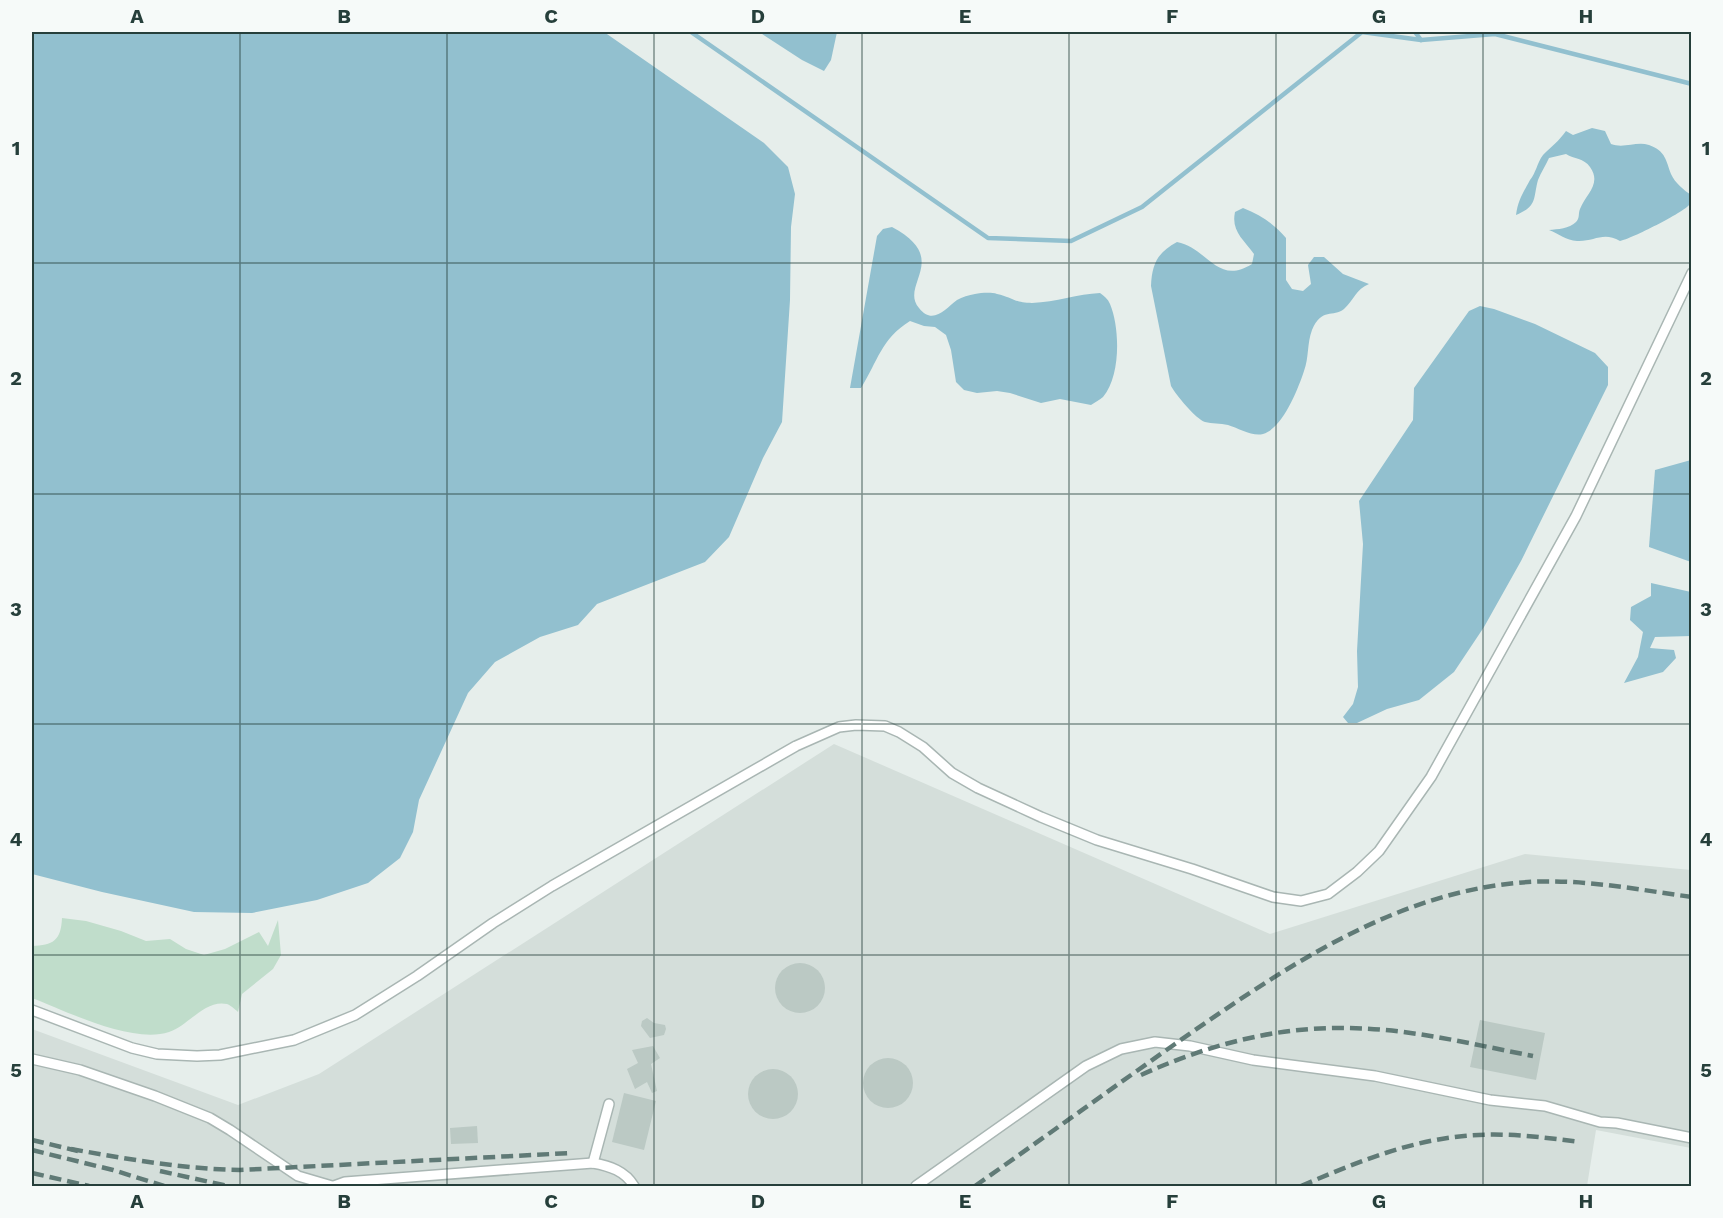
<svg xmlns="http://www.w3.org/2000/svg" width="1723" height="1218" viewBox="0 0 1723 1218" font-family="'Work Sans',sans-serif">
  <style>
    .built { fill: #d4deda }
    .green { fill: #c0ddcb }
    .water { fill: #92c0cf }
    .lines { fill: none; stroke-linecap: round; stroke-linejoin: round }
    .stream { stroke: #92c0cf; stroke-width: 4.5 }
    .building { fill: #bbc9c4 }
    .lane-casing { stroke: #a9b6b3; stroke-width: 12 }
    .lane { stroke: #fff; stroke-width: 9 }
    .rail { stroke: #607a76; stroke-width: 4.5; stroke-dasharray: 12 6; stroke-linecap: butt }
    .grid { fill: none; stroke: #263f3b; stroke-width: 1.5; stroke-opacity: 0.55 }
    .neatline { fill: none; stroke: #263f3b; stroke-width: 2 }
    .grid-label { font-size: 20px; text-anchor: middle; font-weight: bold; fill: #263f3b }
  </style>
  <rect width="100%" height="100%" fill="#e6eeeb"/>
  <path class="built" d="M 834,744 L 1270,934 L 1525,854 L 1691,870 L 1691,1148 L 1596,1130 L 1587,1186 L 32,1186 L 32,1029 L 238,1105 L 319,1074 Z"/>
  <path class="green" d="M 62,918 L 86,921 L 121,931 L 146,941 L 170,939 L 186,949 L 204,955 L 225,949 L 259,932 L 268,946 L 278,920 L 281,955 L 273,969 L 242,994 L 238,1012 C 235,1009 230,1005 227,1004 C 205,999 188,1026 169,1032 C 132,1044 68,1012 32,998 L 32,946 C 53,945 61,941 62,918 Z"/>
  <g class="water">
    <path d="M 32,32 L 604,32 L 764,143 L 788,167 L 795,194 L 791,227 L 790,300 L 782,422 L 763,458 L 729,537 L 705,562 L 597,604 L 578,625 L 540,637 L 495,662 L 468,693 L 419,800 L 413,832 L 400,858 L 368,883 L 317,900 L 252,913 L 194,912 L 102,892 L 32,874 Z"/>
    <path d="M 759,32 L 837,32 L 831,60 L 824,71 L 802,60 Z"/>
    <path d="M 1592,128 L 1605,131 L 1611,144 C 1624,149 1636,141 1649,145 C 1666,151 1666,161 1671,174 C 1675,183 1684,190 1691,195 C 1691,197 1690,204 1689,205 C 1684,212 1631,239 1620,241 C 1603,231 1594,242 1577,241 C 1566,240 1559,234 1549,230 C 1558,229 1569,229 1576,222 C 1580,218 1578,214 1580,209 C 1586,194 1602,184 1590,167 C 1584,158 1574,159 1566,154 L 1549,158 C 1546,165 1541,172 1538,180 C 1533,198 1538,206 1516,215 C 1518,200 1523,193 1530,180 C 1536,173 1537,163 1543,155 C 1551,147 1559,141 1566,131 L 1573,135 Z"/>
    <path d="M 1243,208 C 1261,215 1274,224 1286,238 L 1286,280 L 1292,289 L 1303,291 L 1311,284 L 1308,265 L 1314,257 L 1324,257 L 1343,274 L 1369,284 C 1356,289 1354,300 1344,309 C 1333,318 1322,307 1312,330 C 1307,343 1309,358 1304,371 C 1298,389 1283,428 1263,434 C 1253,437 1238,428 1228,425 C 1220,423 1212,424 1205,422 C 1196,419 1176,395 1171,386 L 1151,286 C 1152,264 1157,253 1177,242 C 1208,248 1217,286 1252,264 L 1254,254 C 1243,239 1231,231 1235,212 Z"/>
    <path d="M 892,227 C 952,259 899,285 919,308 C 933,326 946,308 957,300 C 962,297 969,295 975,294 C 981,293 991,292 997,294 C 1012,297 1014,303 1032,303 C 1056,302 1078,294 1100,293 C 1104,296 1108,299 1110,304 C 1120,328 1121,376 1103,397 C 1100,400 1095,402 1091,405 L 1060,399 L 1041,403 L 1010,393 L 997,391 L 977,393 L 964,390 L 956,382 L 951,350 L 946,335 L 935,327 L 924,326 L 910,321 C 881,339 878,361 861,388 L 850,388 L 877,236 L 883,229 Z"/>
    <path d="M 1480,306 L 1494,309 L 1535,324 L 1595,353 L 1608,367 L 1608,385 L 1521,561 L 1484,627 L 1454,672 L 1419,700 L 1387,709 L 1357,723 L 1348,723 L 1343,717 L 1353,704 L 1358,687 L 1357,651 L 1363,544 L 1359,501 L 1413,420 L 1414,388 L 1469,311 Z"/>
    <path d="M 1691,460 L 1692,460 L 1691,562 L 1649,547 L 1655,470 Z"/>
    <path d="M 1651,583 L 1691,592 L 1691,636 L 1655,637 L 1650,648 L 1674,650 L 1676,658 L 1663,672 L 1624,683 L 1638,657 L 1643,632 L 1630,620 L 1631,607 L 1651,596 Z"/>
  </g>
  <g class="lines">
    <g class="stream">
      <path d="M 691,32 L 988,238 L 1071,241 L 1142,207 L 1362,32 L 1421,40 L 1495,34 L 1692,84"/>
      <path d="M 1415,32 L 1421,40"/>
    </g>
  </g>
  <g class="building">
    <circle cx="800" cy="988" r="25"/>
    <path d="M 647,1018 L 654,1023 L 665,1025 L 666,1029 L 664,1035 L 650,1038 L 641,1026 L 642,1021 Z"/>
    <path d="M 1480,1020 L 1545,1033 L 1536,1080 L 1470,1067 Z"/>
    <path d="M 653,1046 L 660,1058 L 651,1064 L 657,1091 L 652,1093 L 647,1082 L 635,1089 L 627,1069 L 638,1063 L 632,1050 Z"/>
    <circle cx="888" cy="1083" r="25"/>
    <circle cx="773" cy="1094" r="25"/>
    <path d="M 624,1093 L 656,1101 L 644,1150 L 612,1142 Z"/>
    <path d="M 477,1126 L 478,1143 L 451,1144 L 450,1128 Z"/>
  </g>
  <g class="lines">
    <g class="lane-casing">
      <g id="lane">
        <path d="M 32,1010 L 132,1048 L 157,1054 L 197,1056 L 220,1055 L 294,1040 L 355,1015 L 417,976 L 493,923 L 552,886 L 796,746 L 839,727 L 856,725 L 885,726 L 899,732 L 923,747 L 952,773 L 978,788 L 1041,817 L 1097,840 L 1192,869 L 1273,897 L 1301,901 L 1328,894 L 1357,872 L 1379,851 L 1431,777 L 1576,516 L 1692,273"/>
        <path d="M 32,1059 L 80,1070 L 155,1096 L 210,1118 L 230,1130 L 298,1176 L 332,1186"/>
        <path d="M 593,1163 L 609,1104"/>
        <path d="M 334,1186 L 345,1182 L 593,1163 C 610,1166 625,1171 634,1186"/>
        <path d="M 916,1186 L 1086,1066 L 1121,1049 L 1155,1042 L 1190,1046 L 1253,1060 L 1375,1076 L 1490,1100 L 1545,1106 L 1600,1122 L 1617,1123 L 1692,1138"/>
      </g>
    </g>
    <use href="#lane" class="lane"/>
    <g class="rail">
      <path d="M 1141,1075 C 1205,1046 1273,1027 1344,1028 C 1408,1028 1471,1044 1533,1056"/>
      <path d="M 32,1140 L 78,1151"/>
      <path d="M 71,1149 C 127,1159 183,1169 240,1170 L 571,1153"/>
      <path d="M 32,1150 L 113,1170 L 164,1186"/>
      <path d="M 160,1171 L 228,1186"/>
      <path d="M 32,1173 L 89,1186"/>
      <path d="M 975,1186 C 1042,1139 1108,1091 1175,1044 C 1277,973 1388,895 1516,883 C 1575,877 1633,889 1692,897"/>
      <path d="M 1301,1186 C 1353,1164 1407,1141 1464,1136 C 1503,1132 1542,1137 1580,1142"/>
    </g>
  </g>
  <path class="grid" d="M 240,32 L 240,1186M 447,32 L 447,1186M 654,32 L 654,1186M 862,32 L 862,1186M 1069,32 L 1069,1186M 1276,32 L 1276,1186M 1483,32 L 1483,1186M 32,263 L 1692,263M 32,494 L 1692,494M 32,724 L 1692,724M 32,955 L 1692,955"/>
  <rect width="1723" height="1218" fill="none" stroke="#f6faf9" stroke-width="66"/>
  <rect x="33" y="33" width="1657" height="1152" class="neatline"/>
  <g class="grid-label">
    <text x="137" y="23">A</text>
    <text x="344" y="23">B</text>
    <text x="551" y="23">C</text>
    <text x="758" y="23">D</text>
    <text x="965" y="23">E</text>
    <text x="1172" y="23">F</text>
    <text x="1379" y="23">G</text>
    <text x="1586" y="23">H</text>
    <text x="16" y="155">1</text>
    <text x="1706" y="155">1</text>
    <text x="16" y="385">2</text>
    <text x="1706" y="385">2</text>
    <text x="16" y="616">3</text>
    <text x="1706" y="616">3</text>
    <text x="16" y="846">4</text>
    <text x="1706" y="846">4</text>
    <text x="16" y="1077">5</text>
    <text x="1706" y="1077">5</text>
    <text x="137" y="1208">A</text>
    <text x="344" y="1208">B</text>
    <text x="551" y="1208">C</text>
    <text x="758" y="1208">D</text>
    <text x="965" y="1208">E</text>
    <text x="1172" y="1208">F</text>
    <text x="1379" y="1208">G</text>
    <text x="1586" y="1208">H</text>
  </g>
</svg>
